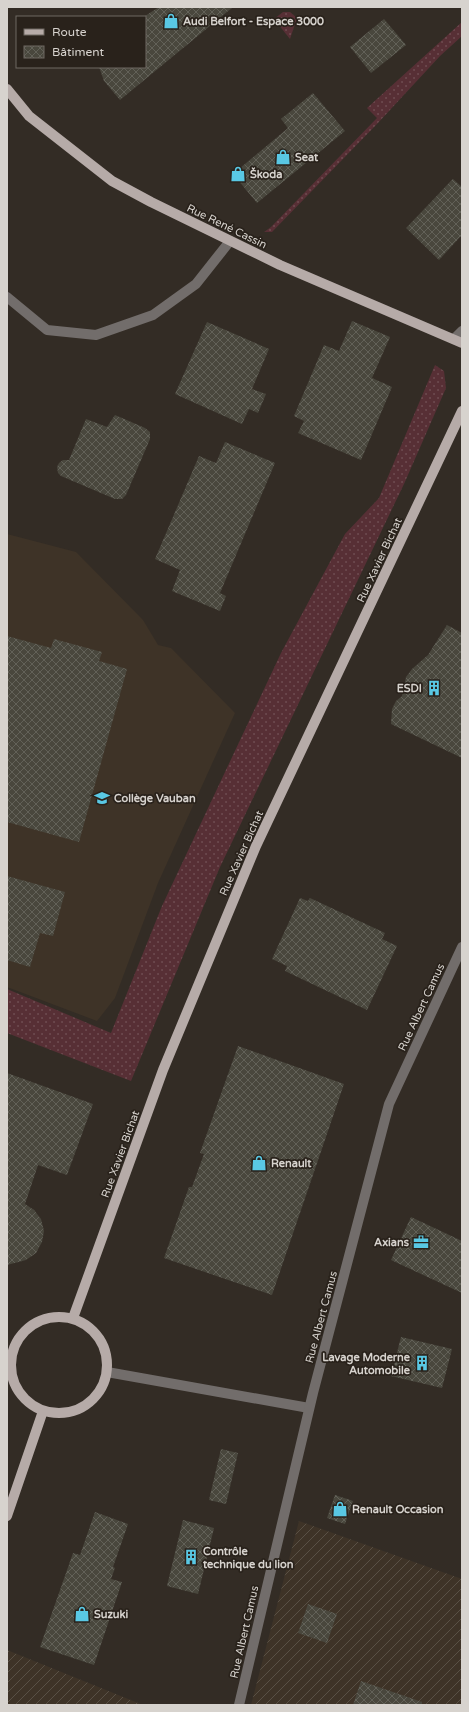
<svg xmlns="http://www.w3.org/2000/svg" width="469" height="1712" viewBox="0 0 469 1712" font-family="'Varela Round',sans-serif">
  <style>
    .built { fill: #3e3327 }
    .industrial { fill: url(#industrial-furrows) }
    .grass { fill: url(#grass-dots) }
    .building { fill: url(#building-cross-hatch) }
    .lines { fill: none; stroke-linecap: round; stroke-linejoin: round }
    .minor { stroke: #726d6b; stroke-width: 10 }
    .major { stroke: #b6aba8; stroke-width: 10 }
    .labels { text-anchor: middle; stroke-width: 3.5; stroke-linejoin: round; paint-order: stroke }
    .poi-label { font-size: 11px; font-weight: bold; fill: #d7d3ce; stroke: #29221b; text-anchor: start }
    .street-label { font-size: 11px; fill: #d7d3ce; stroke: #29221b }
  </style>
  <defs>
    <pattern id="industrial-furrows" width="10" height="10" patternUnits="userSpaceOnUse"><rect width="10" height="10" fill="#3e3327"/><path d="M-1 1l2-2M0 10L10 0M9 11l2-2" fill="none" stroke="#595045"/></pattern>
    <pattern id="grass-dots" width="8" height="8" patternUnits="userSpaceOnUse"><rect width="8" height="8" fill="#572f35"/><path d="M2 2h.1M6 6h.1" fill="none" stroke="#6e4c51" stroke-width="1.8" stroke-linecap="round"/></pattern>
    <pattern id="building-cross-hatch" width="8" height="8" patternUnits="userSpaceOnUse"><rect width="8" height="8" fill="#49473d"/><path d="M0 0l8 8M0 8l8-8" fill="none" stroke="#626158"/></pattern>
  </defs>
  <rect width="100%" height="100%" fill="#332c25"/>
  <path class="built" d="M 7,534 L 76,552 L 143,620 L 158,645 L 171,648 L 235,713 L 158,883 L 115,998 L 97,1021 L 7,987 Z"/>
  <g class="industrial">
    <path d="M 299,1521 L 462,1579 L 462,1705 L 251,1705 Z"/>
    <path d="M 7,1650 L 143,1705 L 7,1705 Z"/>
  </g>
  <g class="grass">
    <path d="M 283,12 L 290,12 L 297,18 L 290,39 L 274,19 Z"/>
    <path d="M 462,22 L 462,36 L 440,56 L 377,124 L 272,232 L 264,232 L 271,227 L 377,118 L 367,108 Z"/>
    <path d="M 435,365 L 444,371 L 446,388 L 404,484 L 220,867 L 131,1081 L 7,1033 L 7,989 L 111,1033 L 162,906 L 281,653 L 345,534 L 379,498 Z"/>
  </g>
  <g class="building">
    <path d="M 159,7 L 233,7 L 120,100 L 104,81 L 99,67 L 145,67 L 145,16 Z"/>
    <path d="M 384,19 L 406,45 L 371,73 L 350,47 Z"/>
    <path d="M 313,93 L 345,131 L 257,203 L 233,174 L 288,128 L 281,119 Z"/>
    <path d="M 453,179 L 462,187 L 462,235 L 439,260 L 406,228 Z"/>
    <path d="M 352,321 L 390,337 L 372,378 L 392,387 L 361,460 L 298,433 L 304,421 L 294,416 L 324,345 L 339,351 Z"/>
    <path d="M 207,322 L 269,349 L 252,389 L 266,394 L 258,413 L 249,409 L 242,424 L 175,394 Z"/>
    <path d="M 115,415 L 145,428 L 150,432 L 150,439 L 126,495 L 122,499 L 115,499 L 61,476 L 58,473 L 57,467 L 59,463 L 63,460 L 69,460 L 86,419 L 107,427 Z"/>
    <path d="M 225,442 L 275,463 L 220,593 L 226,596 L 220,611 L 172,591 L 180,570 L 155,559 L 199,456 L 216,463 Z"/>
    <path d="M 447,625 L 462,633 L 462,758 L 391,724 L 392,709 L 396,701 L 402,696 L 406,677 L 412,669 L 428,655 Z"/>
    <path d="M 7,636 L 51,648 L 54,639 L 102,652 L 99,661 L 127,669 L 79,842 L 7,822 Z"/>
    <path d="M 7,876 L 65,892 L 53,936 L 40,933 L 30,967 L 7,960 Z"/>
    <path d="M 300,898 L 308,901 L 310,898 L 385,933 L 382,939 L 397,946 L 367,1010 L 285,971 L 287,966 L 272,959 Z"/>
    <path d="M 238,1046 L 344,1084 L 272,1295 L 164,1258 L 189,1187 L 192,1187 L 204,1154 L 200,1153 Z"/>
    <path d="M 7,1073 L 93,1104 L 67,1175 L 38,1165 L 25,1204 L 34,1210 L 41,1219 L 44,1231 L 42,1242 L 36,1253 L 26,1260 L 7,1265 Z"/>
    <path d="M 411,1217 L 462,1241 L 462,1293 L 391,1260 Z"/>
    <path d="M 401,1337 L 452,1349 L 442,1388 L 391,1376 Z"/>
    <path d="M 221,1449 L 238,1453 L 226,1504 L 209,1500 Z"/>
    <path d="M 335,1495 L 353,1501 L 345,1524 L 327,1518 Z"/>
    <path d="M 95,1512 L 128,1524 L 113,1567 L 115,1568 L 111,1579 L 122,1582 L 94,1665 L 40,1647 L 73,1553 L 80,1555 Z"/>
    <path d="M 183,1520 L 214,1528 L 198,1594 L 167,1586 Z"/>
    <path d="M 308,1604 L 337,1614 L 327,1643 L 298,1633 Z"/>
    <path d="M 361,1681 L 422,1702 L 422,1705 L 353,1705 Z"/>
  </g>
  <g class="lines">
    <g class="minor">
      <path d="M 7,297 L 47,330 L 96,335 L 153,315 L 196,284 L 230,241"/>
      <path d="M 454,339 L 462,331"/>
      <path d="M 7,1358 L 11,1359"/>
      <path d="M 107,1372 L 309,1408"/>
      <path d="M 239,1705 L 313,1393 L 389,1104 L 462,947"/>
    </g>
    <g class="major">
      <path d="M 7,89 L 29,116 L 112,181 L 151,202 L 280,265 L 462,343"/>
      <circle cx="59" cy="1365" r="48"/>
      <path d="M 73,1318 L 163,1070 L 256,846 L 462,411"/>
      <path d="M 7,1516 L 43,1411"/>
    </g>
  </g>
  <defs>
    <g id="shop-bare" transform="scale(1.2)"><path d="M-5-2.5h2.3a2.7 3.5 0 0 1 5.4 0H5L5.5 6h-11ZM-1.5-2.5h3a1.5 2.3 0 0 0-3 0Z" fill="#59c8e4" stroke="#29221b" stroke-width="2.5" paint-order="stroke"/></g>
    <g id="building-bare" transform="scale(1.2)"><path d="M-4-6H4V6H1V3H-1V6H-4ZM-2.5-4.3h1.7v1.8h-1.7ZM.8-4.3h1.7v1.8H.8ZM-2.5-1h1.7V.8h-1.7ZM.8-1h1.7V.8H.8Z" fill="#59c8e4" stroke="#29221b" stroke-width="2.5" paint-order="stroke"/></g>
    <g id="school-bare" transform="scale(1.2)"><path d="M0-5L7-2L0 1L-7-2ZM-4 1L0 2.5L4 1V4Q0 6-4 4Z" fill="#59c8e4" stroke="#29221b" stroke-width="2.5" paint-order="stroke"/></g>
    <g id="office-bare" transform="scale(1.2)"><path d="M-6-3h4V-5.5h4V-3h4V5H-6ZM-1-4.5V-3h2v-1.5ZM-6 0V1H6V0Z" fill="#59c8e4" stroke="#29221b" stroke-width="2.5" paint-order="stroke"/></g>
  </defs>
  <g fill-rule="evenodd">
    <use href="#shop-bare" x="171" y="21"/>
    <use href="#shop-bare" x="283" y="157"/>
    <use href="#shop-bare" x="238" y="174"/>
    <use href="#building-bare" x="434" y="688"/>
    <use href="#school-bare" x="102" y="798"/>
    <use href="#shop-bare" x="259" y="1163"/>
    <use href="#office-bare" x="421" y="1242"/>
    <use href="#building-bare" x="422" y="1363"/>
    <use href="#shop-bare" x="340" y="1509"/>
    <use href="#building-bare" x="191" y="1557"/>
    <use href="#shop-bare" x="82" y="1614"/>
  </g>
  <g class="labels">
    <g class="poi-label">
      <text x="183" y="25">Audi Belfort - Espace 3000</text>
      <text x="295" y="161">Seat</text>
      <text x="250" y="178">Škoda</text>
      <text x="422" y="692" text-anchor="end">ESDI</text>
      <text x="114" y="802">Collège Vauban</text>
      <text x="271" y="1167">Renault</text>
      <text x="409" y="1246" text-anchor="end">Axians</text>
      <text x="410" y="1361" text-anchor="end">Lavage Moderne<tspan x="410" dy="13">Automobile</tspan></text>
      <text x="352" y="1513">Renault Occasion</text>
      <text x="203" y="1555">Contrôle<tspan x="203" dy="13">technique du lion</tspan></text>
      <text x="94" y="1618">Suzuki</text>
    </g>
    <g class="street-label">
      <text transform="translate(227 226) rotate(26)" y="4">Rue René Cassin</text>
      <text transform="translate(379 560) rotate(-65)" y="4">Rue Xavier Bichat</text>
      <text transform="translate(241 853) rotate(-66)" y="4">Rue Xavier Bichat</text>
      <text transform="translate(421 1007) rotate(-65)" y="4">Rue Albert Camus</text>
      <text transform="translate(120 1154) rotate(-70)" y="4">Rue Xavier Bichat</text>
      <text transform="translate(321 1317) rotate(-75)" y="4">Rue Albert Camus</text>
      <text transform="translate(244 1632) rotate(-77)" y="4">Rue Albert Camus</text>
    </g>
  </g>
  <rect width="469" height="1712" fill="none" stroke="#d7d3ce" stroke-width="16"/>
  <rect x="16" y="16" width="130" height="52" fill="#29221b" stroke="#6f6963"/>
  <rect x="24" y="29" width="20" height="6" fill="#b6aba8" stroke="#6f6963"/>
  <text x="52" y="36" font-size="12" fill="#d7d3ce">Route</text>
  <rect x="24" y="46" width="20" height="12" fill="url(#building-cross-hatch)" stroke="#6f6963"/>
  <text x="52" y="56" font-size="12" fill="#d7d3ce">Bâtiment</text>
</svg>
